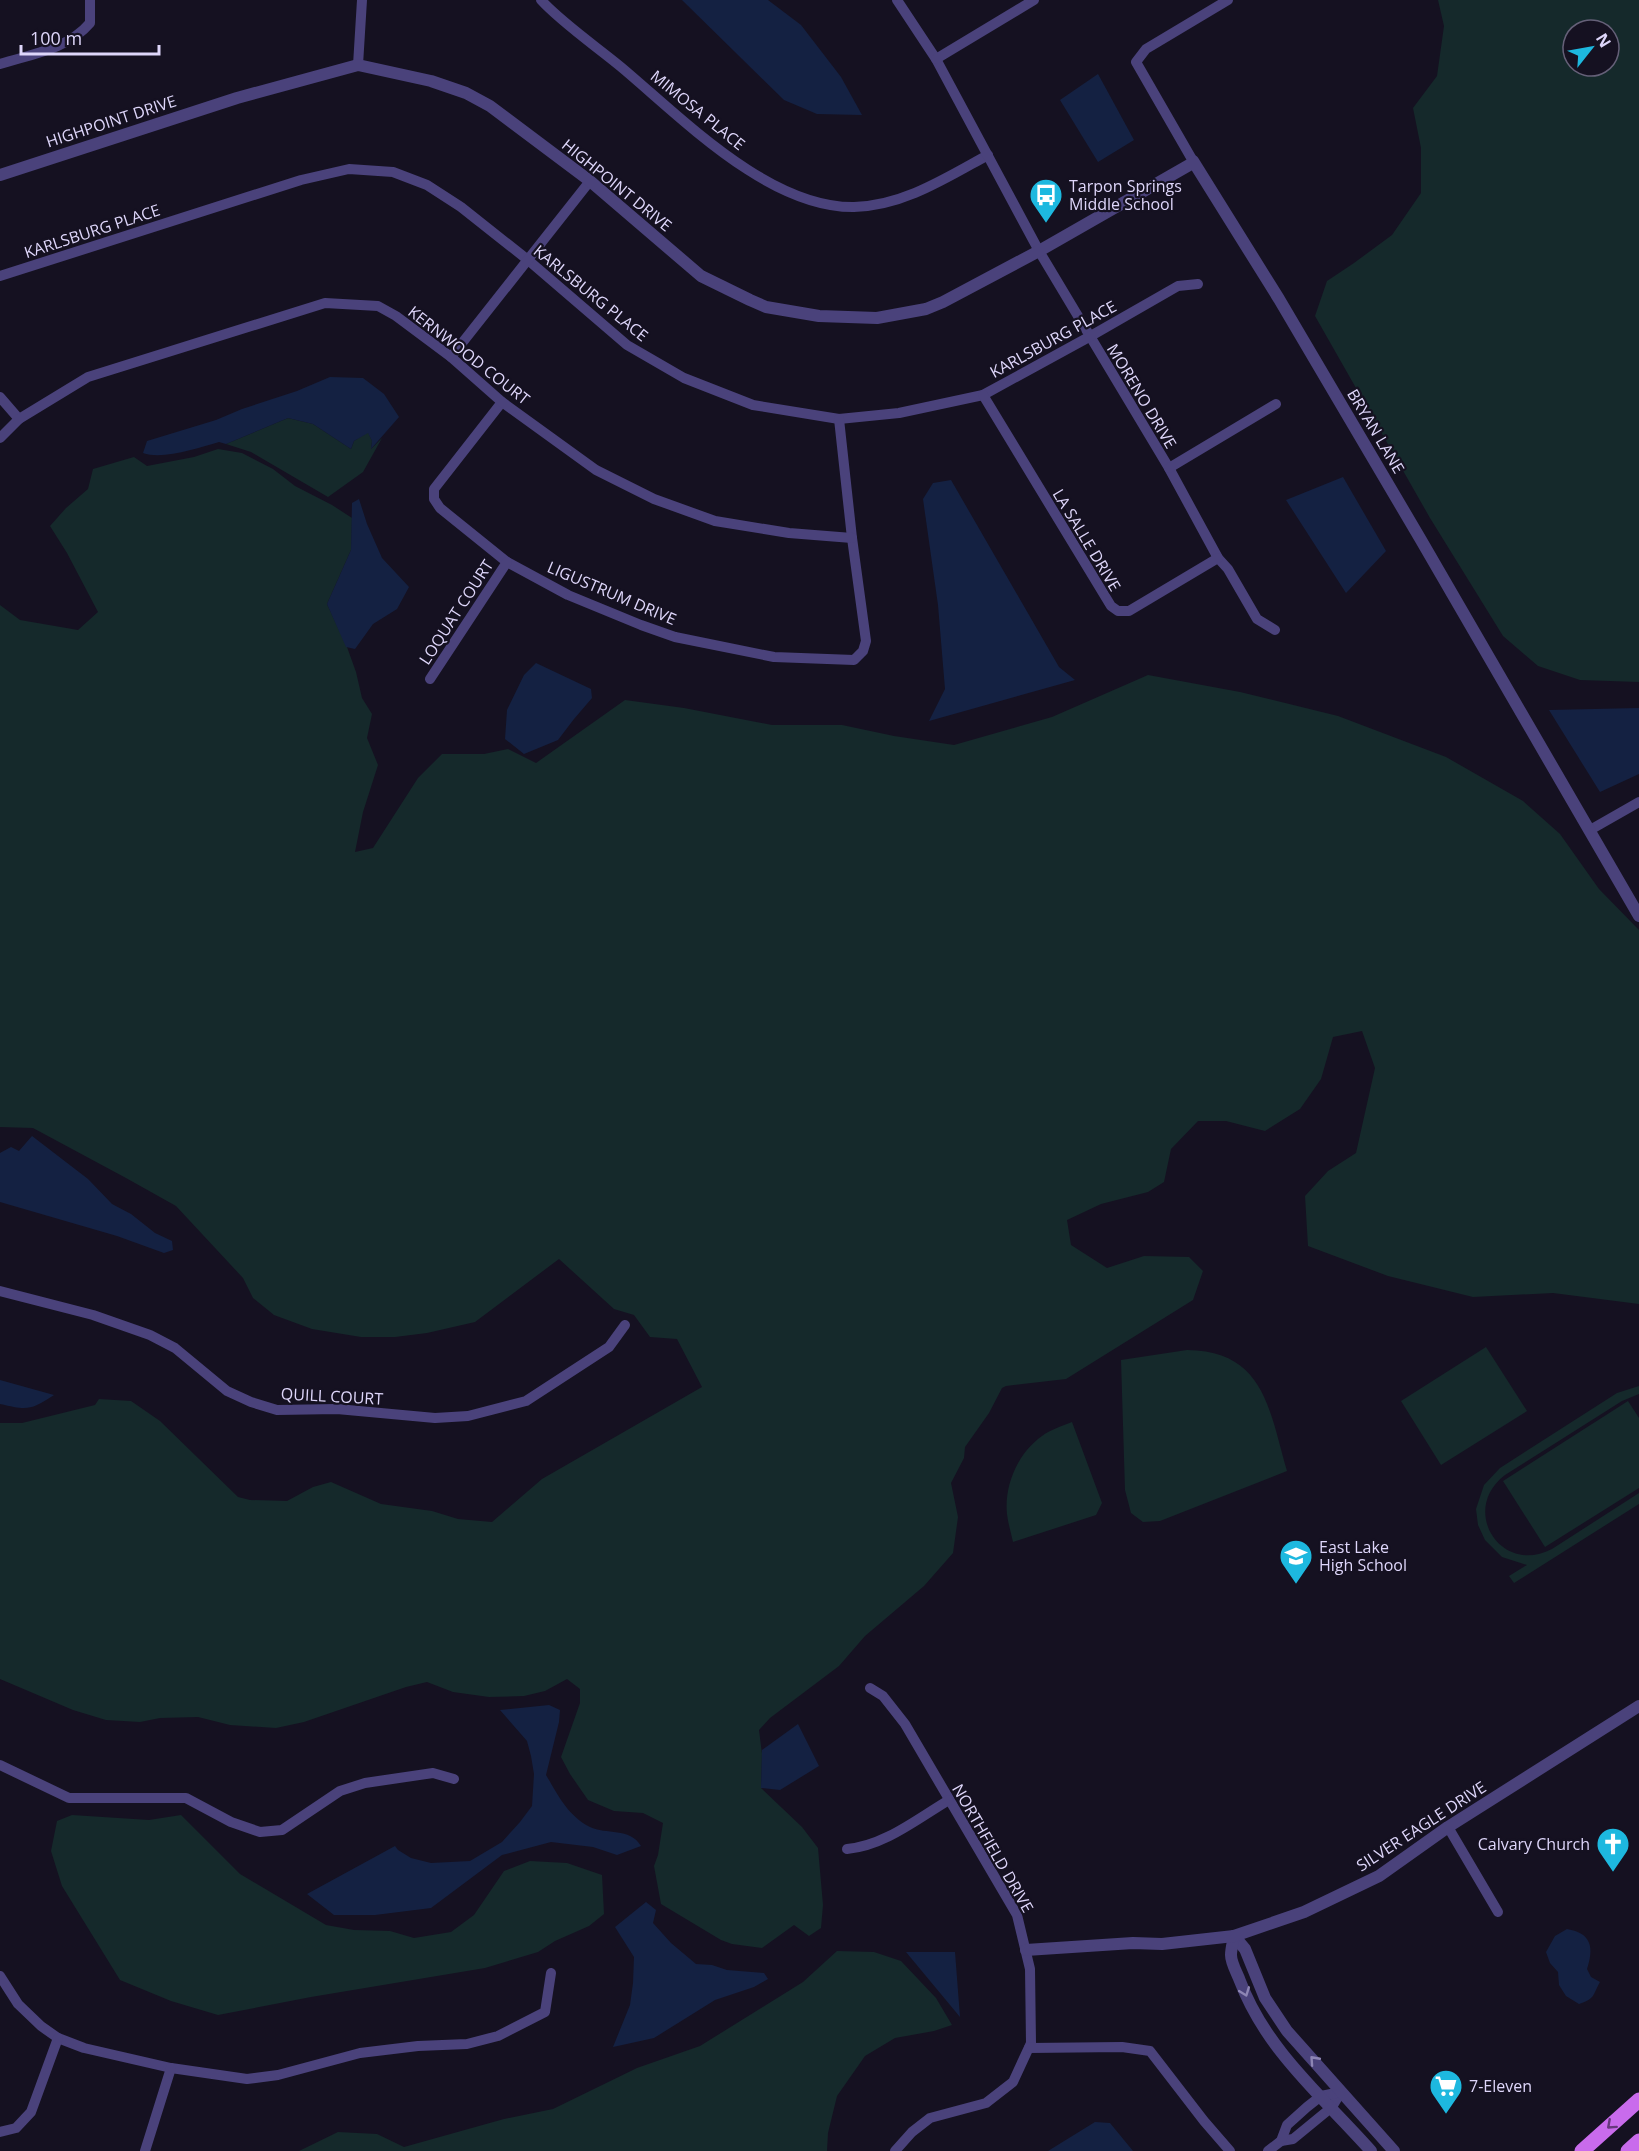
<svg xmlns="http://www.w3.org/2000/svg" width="1639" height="2151" viewBox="0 0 1639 2151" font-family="'Open Sans',sans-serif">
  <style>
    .green { fill: #15292b; fill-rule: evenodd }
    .water { fill: #142142 }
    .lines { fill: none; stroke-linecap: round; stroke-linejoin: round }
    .minor { stroke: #4a427b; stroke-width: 10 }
    .tertiary { stroke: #4a427b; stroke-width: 12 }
    .primary { stroke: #c96bec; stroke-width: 15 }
    .oneway { stroke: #8d85b4 }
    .oneway2 { stroke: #66397c }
    .labels { text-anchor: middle; stroke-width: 4.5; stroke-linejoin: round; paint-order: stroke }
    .street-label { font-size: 16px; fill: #ded6fa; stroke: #151121 }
    .poi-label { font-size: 16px; fill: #ded6fa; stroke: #151121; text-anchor: start }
  </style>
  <rect width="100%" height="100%" fill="#151121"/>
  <g class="green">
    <path d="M 1438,0 L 1639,0 L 1639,682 L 1580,680 L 1538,666 L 1503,636 L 1430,518 L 1315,316 L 1327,281 L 1354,263 L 1392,235 L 1421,193 L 1421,148 L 1413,108 L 1437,76 L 1444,26 ZM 1573,30 L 1609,30 L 1609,66 L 1573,66 Z"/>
    <path d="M 288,418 L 313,424 L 351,449 L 354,441 L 368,432 L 372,441 L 371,449 L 382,438 L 363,472 L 328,497 L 251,452 L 226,444 Z"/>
    <path d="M 218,449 L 242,453 L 273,469 L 295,486 L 332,505 L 352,518 L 351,550 L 327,604 L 347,647 L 356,672 L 362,698 L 372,714 L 367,738 L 378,765 L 363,812 L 355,852 L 373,848 L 418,778 L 442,754 L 484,754 L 508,749 L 536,763 L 625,700 L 684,708 L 772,725 L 842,725 L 894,736 L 954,745 L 1052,717 L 1148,675 L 1240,692 L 1338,716 L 1446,757 L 1523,801 L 1560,834 L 1599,889 L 1639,930 L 1639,1304 L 1553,1293 L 1473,1297 L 1388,1276 L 1308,1246 L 1305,1196 L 1328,1171 L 1356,1153 L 1375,1068 L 1362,1031 L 1333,1037 L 1321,1079 L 1300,1109 L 1265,1131 L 1226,1121 L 1198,1121 L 1171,1149 L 1164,1182 L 1148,1192 L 1101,1204 L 1067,1220 L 1071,1245 L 1107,1268 L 1144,1256 L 1189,1257 L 1203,1271 L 1193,1300 L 1066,1379 L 1006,1386 L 1002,1388 L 989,1413 L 965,1447 L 964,1458 L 951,1483 L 958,1517 L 953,1553 L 924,1586 L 865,1636 L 839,1666 L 770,1718 L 759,1730 L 762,1754 L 761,1788 L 802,1827 L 818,1848 L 823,1905 L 821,1928 L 809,1936 L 794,1925 L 762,1948 L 732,1944 L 721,1940 L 661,1904 L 654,1866 L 658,1855 L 663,1823 L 643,1813 L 614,1811 L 588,1800 L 570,1774 L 561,1757 L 580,1703 L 580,1689 L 567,1679 L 545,1691 L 524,1696 L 489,1697 L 453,1692 L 427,1682 L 406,1687 L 304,1722 L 276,1728 L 230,1725 L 198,1717 L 160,1718 L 140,1722 L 106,1720 L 73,1710 L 0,1679 L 0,1423 L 22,1423 L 95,1405 L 99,1399 L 131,1401 L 160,1421 L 238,1497 L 250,1500 L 287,1501 L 313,1487 L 331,1482 L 381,1504 L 432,1511 L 458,1519 L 492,1522 L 542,1479 L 702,1387 L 677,1339 L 650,1337 L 634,1315 L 614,1309 L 559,1259 L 475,1322 L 427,1333 L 395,1337 L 361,1337 L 312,1329 L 274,1315 L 253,1298 L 243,1278 L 176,1206 L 126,1178 L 33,1128 L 0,1127 L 0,605 L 20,620 L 78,630 L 98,612 L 67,553 L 50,526 L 66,508 L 88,489 L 93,469 L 134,457 L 147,466 L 194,457 Z"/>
    <path d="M 1486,1347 L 1527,1411 L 1441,1465 L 1401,1401 Z"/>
    <path d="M 1187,1350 C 1265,1351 1269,1410 1287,1471 L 1160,1521 L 1143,1522 L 1131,1513 L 1125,1490 L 1121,1360 Z"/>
    <path d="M 1639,1386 L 1639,1394 L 1622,1401 L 1505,1475 C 1459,1510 1501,1576 1552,1549 L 1639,1493 L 1639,1504 L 1514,1583 L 1509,1576 L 1527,1565 L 1502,1557 L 1485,1540 L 1478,1525 L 1476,1509 L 1484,1485 L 1500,1468 L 1617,1393 Z"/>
    <path d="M 1628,1401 L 1639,1418 L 1639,1488 L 1545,1547 L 1503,1481 Z"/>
    <path d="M 1072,1422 L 1102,1503 L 1096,1515 L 1013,1542 C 1011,1533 1008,1523 1007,1514 C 1004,1485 1018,1453 1042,1436 C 1050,1430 1062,1426 1072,1422 Z"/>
    <path d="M 72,1815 L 149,1820 L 181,1815 L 240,1874 L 326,1925 L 354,1930 L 390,1931 L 414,1938 L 451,1932 L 474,1915 L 504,1871 L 530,1861 L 567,1863 L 602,1875 L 604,1914 L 589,1926 L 555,1941 L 538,1952 L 485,1968 L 311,1997 L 218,2015 L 171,2001 L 120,1980 L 62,1886 L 51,1851 L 57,1821 Z"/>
    <path d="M 837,1951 L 874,1952 L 901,1961 L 936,1998 L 952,2025 L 934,2031 L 895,2038 L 865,2056 L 837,2096 L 828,2133 L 827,2151 L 299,2151 L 338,2132 L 377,2134 L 404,2147 L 504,2119 L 553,2109 L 637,2068 L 700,2046 L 803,1982 Z"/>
  </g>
  <g class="water">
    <path d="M 682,0 L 768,0 L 801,25 L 841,77 L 862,115 L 817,114 L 784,100 Z"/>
    <path d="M 1098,74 L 1134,140 L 1098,162 L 1060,100 Z"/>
    <path d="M 330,377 L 363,378 L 384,394 L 399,417 L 371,449 L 372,441 L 368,433 L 354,441 L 351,449 L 313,424 L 288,418 L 226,444 L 219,442 C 198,448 163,460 143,453 L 147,441 L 216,420 L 242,409 L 297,391 Z"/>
    <path d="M 1343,477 L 1386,551 L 1346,593 L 1286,500 Z"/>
    <path d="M 951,480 L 1059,667 L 1075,680 L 929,721 L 945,689 L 938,605 L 923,499 L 933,483 Z"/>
    <path d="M 359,499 L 367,524 L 382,558 L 409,587 L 397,609 L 373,624 L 355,649 L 346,647 L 327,604 L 351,550 L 352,503 Z"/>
    <path d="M 536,663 L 591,689 L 592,698 L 574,719 L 558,740 L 524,754 L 505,739 L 507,710 L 524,675 Z"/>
    <path d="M 1639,708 L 1639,774 L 1600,792 L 1549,710 Z"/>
    <path d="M 32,1136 L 88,1179 L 112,1204 L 131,1214 L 155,1233 L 172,1241 L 173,1250 L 164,1253 L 117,1236 L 0,1202 L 0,1153 L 11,1147 L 19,1151 Z"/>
    <path d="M 0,1380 L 54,1395 C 30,1411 27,1410 0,1404 Z"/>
    <path d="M 549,1705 L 560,1710 L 559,1722 L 546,1775 C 558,1795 568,1816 590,1827 C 606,1835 630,1827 641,1846 L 617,1855 L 593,1847 L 551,1842 L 502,1855 L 431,1908 L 375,1915 L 334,1915 L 307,1894 L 395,1846 L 398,1850 L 411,1858 L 431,1863 L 470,1861 L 502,1842 L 520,1822 L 532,1806 L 534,1774 L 531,1756 L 527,1741 L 500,1710 Z"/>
    <path d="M 798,1724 L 819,1766 L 780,1790 L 761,1788 L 762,1750 Z"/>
    <path d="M 646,1902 L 656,1910 L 653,1923 L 671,1943 L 696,1964 L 712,1965 L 727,1970 L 764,1973 L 768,1979 L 754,1987 L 715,2000 L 654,2038 L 613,2047 L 630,2005 L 633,1983 L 634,1957 L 615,1927 Z"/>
    <path d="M 1567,1929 C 1592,1933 1594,1948 1587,1969 L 1591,1977 L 1600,1982 C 1592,1996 1596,1998 1579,2004 L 1566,1996 L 1559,1985 L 1558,1972 L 1550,1963 L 1546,1952 L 1555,1936 Z"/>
    <path d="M 906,1952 L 955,1952 L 960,2017 Z"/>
    <path d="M 1095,2122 L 1110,2123 L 1133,2151 L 1048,2151 Z"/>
  </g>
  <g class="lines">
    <g class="minor">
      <path d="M 541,0 C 562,23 597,47 621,67 C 683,119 769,208 854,207 C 903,206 946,178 988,155"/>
      <path d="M 897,0 L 936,59 L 1039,251 L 1169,468 L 1218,558 L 1228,569 L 1257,619 L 1275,630"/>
      <path d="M 936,59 L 1034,0"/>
      <path d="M 0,64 C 32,54 68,49 90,23 L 90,0"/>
      <path d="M 358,65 L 362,0"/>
      <path d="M 1193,161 L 1136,62 L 1146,49 L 1228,0"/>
      <path d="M 0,276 L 301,180 L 349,169 L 393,172 L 427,185 L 461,207 L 528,260 L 627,345 L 684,378 L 753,405 L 839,419 L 899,413 L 983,395 L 1089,337 L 1178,286 L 1198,284"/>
      <path d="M 451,357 L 590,181"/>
      <path d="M 983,395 L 1111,606 L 1118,611 L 1129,611 L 1218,558"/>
      <path d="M 0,397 L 19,419"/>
      <path d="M 502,402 L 434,489 L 434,499 L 440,508 L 507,562 L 568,595 L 641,625 L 675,637 L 774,657 L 854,660 L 863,651 L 866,641 L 852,538 L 839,419"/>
      <path d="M 0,438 L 19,419 L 88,377 L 325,303 L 378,306 L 396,316 L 451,357 L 502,402 L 596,470 L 654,499 L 715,521 L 789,533 L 852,538"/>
      <path d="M 1169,468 L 1276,404"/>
      <path d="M 430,679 L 507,562"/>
      <path d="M 1590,830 L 1639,802"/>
      <path d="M 0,1291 L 93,1315 L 150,1335 L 175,1348 L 227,1391 L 251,1402 L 277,1410 L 337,1409 L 435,1418 L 468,1416 L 526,1401 L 609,1347 L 625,1325"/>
      <path d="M 870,1688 L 883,1696 L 905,1724 L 1017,1915 L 1030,1969 L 1031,2043 L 1013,2082 L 986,2103 L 930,2118 L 912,2132 L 895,2151"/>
      <path d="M 0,1765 L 69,1798 L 186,1798 L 231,1822 L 260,1832 L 282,1830 L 340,1791 L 365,1783 L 433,1773 L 454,1779"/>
      <path d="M 1448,1827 L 1498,1912"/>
      <path d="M 847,1849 C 884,1846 917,1819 949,1800"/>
      <path d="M 0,1976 L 18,2004 L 41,2026 L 58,2038 L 84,2048 L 171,2068 L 247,2079 L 278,2075 L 360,2053 L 418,2046 L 467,2044 L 498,2036 L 545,2012 L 551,1973"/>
      <path d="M 1029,2048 L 1122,2047 L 1150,2051 L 1204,2121 L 1230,2151"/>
      <path d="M 0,2132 L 16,2128 L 31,2112 L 58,2038"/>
      <path d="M 1281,2141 L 1293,2139 L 1332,2107 L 1341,2092"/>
      <path d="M 145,2151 L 171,2068"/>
      <path d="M 1268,2151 L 1281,2141 L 1287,2125 L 1307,2107 L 1321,2096 L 1341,2092"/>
    </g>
    <g class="tertiary">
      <path d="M 0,175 L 237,98 L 358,65 L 431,81 L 466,93 L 490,106 L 590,181 L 701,276 L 750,300 L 766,307 L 819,316 L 877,318 L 926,309 L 943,302 L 1039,251 L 1191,164 L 1193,161 L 1279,299 L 1421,540 L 1639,916"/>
      <path d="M 1234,1936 L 1245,1949 L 1265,1998 L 1287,2031 L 1394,2151"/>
      <path d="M 1234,1936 C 1233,1942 1231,1949 1231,1955 C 1231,1963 1237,1973 1240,1981 C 1266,2050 1323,2097 1371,2151"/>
      <path d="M 1026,1950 L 1133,1943 L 1162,1944 L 1234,1936 L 1304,1912 L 1379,1876 L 1448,1827 L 1639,1706"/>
    </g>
    <g class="primary">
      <path d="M 1582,2151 L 1639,2100"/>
      <path d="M 1628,2151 L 1639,2141"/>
    </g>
  </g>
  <defs><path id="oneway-chevron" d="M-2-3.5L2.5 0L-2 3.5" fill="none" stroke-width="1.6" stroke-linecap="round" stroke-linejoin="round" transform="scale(1.5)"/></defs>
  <g class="oneway">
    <use href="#oneway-chevron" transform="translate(1245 1992) rotate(69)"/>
    <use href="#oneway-chevron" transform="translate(1314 2060) rotate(-132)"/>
  </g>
  <use class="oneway2" href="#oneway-chevron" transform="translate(1611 2125) rotate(138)"/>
  <defs>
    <g id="bus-pin" transform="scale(1.725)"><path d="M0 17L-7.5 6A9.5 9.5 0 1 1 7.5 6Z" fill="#1db8df" stroke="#151121"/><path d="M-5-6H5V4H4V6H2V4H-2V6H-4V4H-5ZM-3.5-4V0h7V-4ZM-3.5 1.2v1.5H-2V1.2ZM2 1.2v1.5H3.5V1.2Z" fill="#fff"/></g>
    <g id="school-pin" transform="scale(1.725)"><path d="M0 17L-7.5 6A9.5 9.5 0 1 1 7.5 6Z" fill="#1db8df" stroke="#151121"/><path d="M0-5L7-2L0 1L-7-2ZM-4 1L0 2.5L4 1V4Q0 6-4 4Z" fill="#fff"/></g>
    <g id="church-pin" transform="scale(1.725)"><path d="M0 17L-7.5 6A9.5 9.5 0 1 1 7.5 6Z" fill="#1db8df" stroke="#151121"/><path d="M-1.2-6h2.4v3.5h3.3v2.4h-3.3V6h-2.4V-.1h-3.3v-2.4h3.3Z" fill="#fff"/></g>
    <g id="supermarket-pin" transform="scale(1.725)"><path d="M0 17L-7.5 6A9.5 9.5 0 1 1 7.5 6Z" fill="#1db8df" stroke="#151121"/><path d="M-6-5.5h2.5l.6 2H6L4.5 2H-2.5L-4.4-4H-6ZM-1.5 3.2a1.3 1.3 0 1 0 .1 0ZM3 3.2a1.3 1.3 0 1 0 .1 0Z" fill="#fff"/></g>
  </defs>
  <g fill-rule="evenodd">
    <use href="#bus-pin" x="1046" y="195"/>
    <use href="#school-pin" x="1296" y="1556"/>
    <use href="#church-pin" x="1613" y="1844"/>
    <use href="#supermarket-pin" x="1446" y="2086"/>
  </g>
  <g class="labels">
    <g class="street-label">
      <text transform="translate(698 110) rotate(39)" y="6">MIMOSA PLACE</text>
      <text transform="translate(111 121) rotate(-18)" y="6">HIGHPOINT DRIVE</text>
      <text transform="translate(617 185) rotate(39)" y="6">HIGHPOINT DRIVE</text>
      <text transform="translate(92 231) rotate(-18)" y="6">KARLSBURG PLACE</text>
      <text transform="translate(591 293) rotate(39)" y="6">KARLSBURG PLACE</text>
      <text transform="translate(1053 339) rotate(-29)" y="6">KARLSBURG PLACE</text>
      <text transform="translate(469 355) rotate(38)" y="6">KERNWOOD COURT</text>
      <text transform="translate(1142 396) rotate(59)" y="6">MORENO DRIVE</text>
      <text transform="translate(1376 431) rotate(59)" y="6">BRYAN LANE</text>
      <text transform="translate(1087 540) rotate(59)" y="6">LA SALLE DRIVE</text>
      <text transform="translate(612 593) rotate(23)" y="6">LIGUSTRUM DRIVE</text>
      <text transform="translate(456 612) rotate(-57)" y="6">LOQUAT COURT</text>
      <text transform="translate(332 1396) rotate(3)" y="6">QUILL COURT</text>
      <text transform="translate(1421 1826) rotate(-33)" y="6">SILVER EAGLE DRIVE</text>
      <text transform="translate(993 1848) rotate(60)" y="6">NORTHFIELD DRIVE</text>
    </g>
    <g class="poi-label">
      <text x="1069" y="192">Tarpon Springs<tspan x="1069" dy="18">Middle School</tspan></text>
      <text x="1319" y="1553">East Lake<tspan x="1319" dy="18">High School</tspan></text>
      <text x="1590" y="1850" text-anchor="end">Calvary Church</text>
      <text x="1469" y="2092">7-Eleven</text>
    </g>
  </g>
  <g transform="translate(1591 48) rotate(59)"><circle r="28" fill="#151121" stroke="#656078" stroke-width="1.5"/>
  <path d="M0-4.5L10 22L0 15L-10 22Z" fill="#1db8df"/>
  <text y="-9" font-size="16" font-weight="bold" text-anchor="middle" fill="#ded6fa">N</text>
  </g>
  <path d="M21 45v9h138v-9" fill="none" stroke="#ded6fa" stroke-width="3"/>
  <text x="30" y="45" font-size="18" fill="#ded6fa" stroke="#151121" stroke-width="4.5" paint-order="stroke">100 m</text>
</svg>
